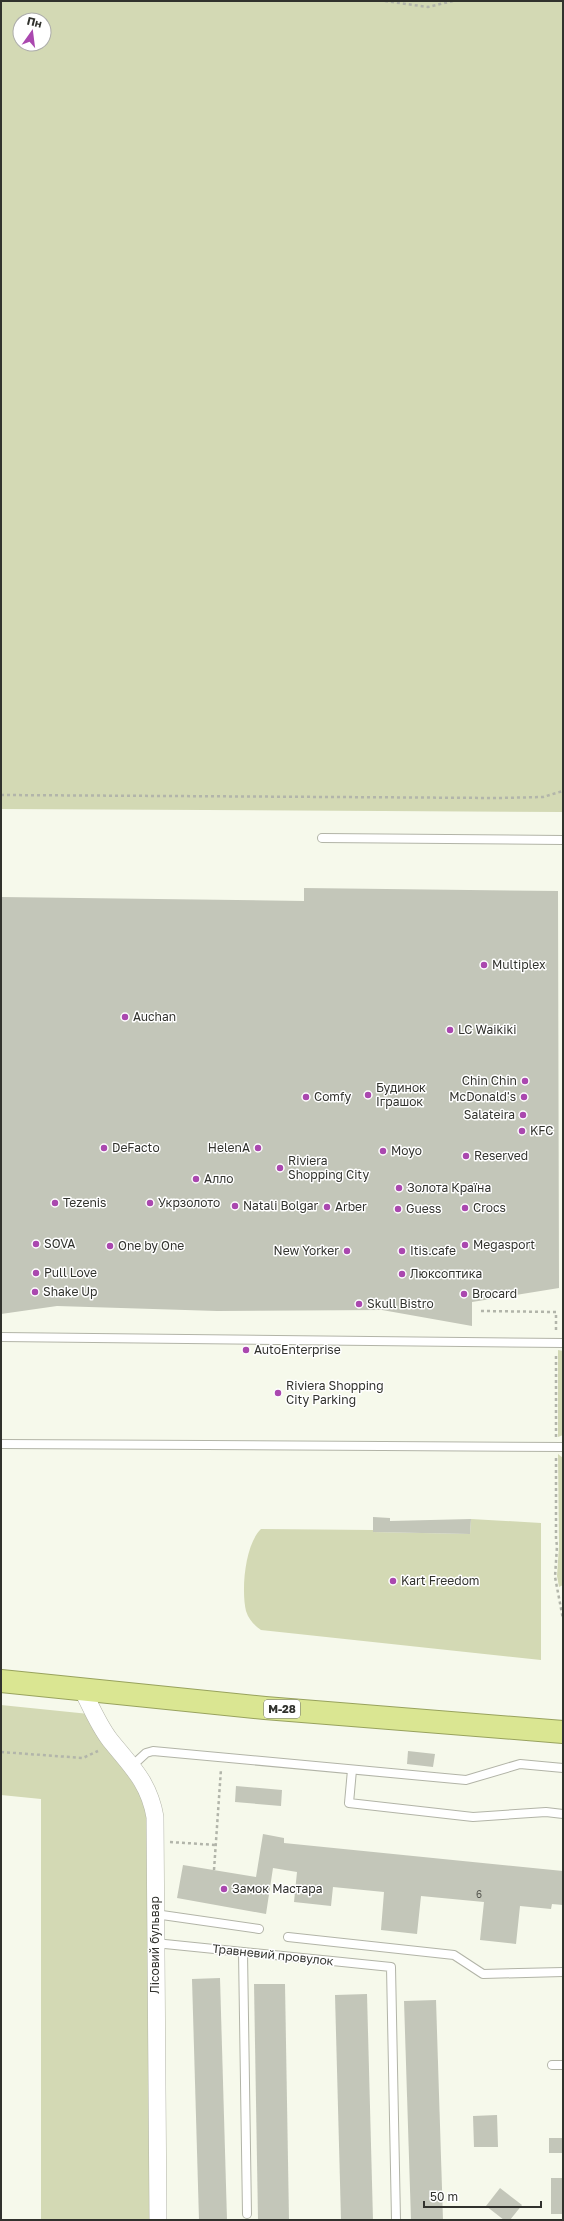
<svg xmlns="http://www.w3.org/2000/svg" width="564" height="2221" viewBox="0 0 564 2221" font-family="'Golos Text',sans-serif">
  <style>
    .green { fill: #d3d9b4; fill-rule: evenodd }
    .building { fill: #c3c6b9 }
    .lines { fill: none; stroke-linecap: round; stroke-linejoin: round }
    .service-casing { stroke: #b2b4a7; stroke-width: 10 }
    .minor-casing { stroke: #b2b4a7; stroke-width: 18 }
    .trunk-casing { stroke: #98a25d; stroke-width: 24 }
    .path { stroke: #b2b5aa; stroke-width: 2.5; stroke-dasharray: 3 3; stroke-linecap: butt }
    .service { stroke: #fff; stroke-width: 8 }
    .minor { stroke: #fff; stroke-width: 17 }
    .trunk { stroke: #dae692; stroke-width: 22 }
    .poi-dot { fill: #aa48af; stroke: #fff; stroke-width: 1.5 }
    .labels { text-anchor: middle; stroke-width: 3; stroke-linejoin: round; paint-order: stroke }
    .number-label { font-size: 10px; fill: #565750 }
    .shield { fill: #fff; stroke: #6f706c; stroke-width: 1 }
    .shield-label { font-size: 11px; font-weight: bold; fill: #31322d }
    .poi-label { font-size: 12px; fill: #31322d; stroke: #fff; text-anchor: start }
    .street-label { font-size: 12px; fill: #31322d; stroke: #fff }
  </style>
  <rect width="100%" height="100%" fill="#f6f9eb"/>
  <g class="green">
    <path d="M 1,1 L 563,1 L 563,812 L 1,809 ZM 20,20 L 44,20 L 44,44 L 20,44 Z"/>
    <path d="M 558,1350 L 563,1351 L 563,1435 L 558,1437 Z"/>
    <path d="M 558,1454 L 563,1458 L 563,1585 L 559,1587 L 557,1576 L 559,1546 Z"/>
    <path d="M 471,1519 L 541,1523 L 541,1660 L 261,1630 C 254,1625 249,1620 246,1611 C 241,1590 245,1544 261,1529 L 373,1530 L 373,1532 L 470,1534 Z"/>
    <path d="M 1,1705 L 89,1714 L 148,1807 L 154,2220 L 41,2220 L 41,1799 L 1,1795 Z"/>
  </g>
  <g class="building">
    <path d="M 304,888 L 558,891 L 559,1288 L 472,1302 L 472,1326 L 382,1310 L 217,1311 L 57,1306 L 1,1314 L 1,897 L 304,901 Z"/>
    <path d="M 373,1517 L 390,1518 L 390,1521 L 471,1519 L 470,1534 L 373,1532 Z"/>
    <path d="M 408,1751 L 435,1754 L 433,1767 L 407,1764 Z"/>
    <path d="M 236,1786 L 282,1790 L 281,1806 L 235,1802 Z"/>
    <path d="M 263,1834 L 284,1838 L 284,1843 L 563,1871 L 563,1905 L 552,1904 L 551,1909 L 520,1906 L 516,1944 L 480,1940 L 484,1902 L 421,1896 L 417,1934 L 381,1930 L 384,1892 L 333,1887 L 331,1906 L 294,1902 L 297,1872 L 273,1868 L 266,1914 L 177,1898 L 183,1865 L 256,1877 Z"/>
    <path d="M 220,1978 L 227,2220 L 199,2220 L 192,1979 Z"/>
    <path d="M 254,1984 L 285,1984 L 289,2220 L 258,2220 Z"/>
    <path d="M 367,1994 L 373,2220 L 341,2220 L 335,1995 Z"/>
    <path d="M 436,2000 L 443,2220 L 411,2220 L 404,2001 Z"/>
    <path d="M 497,2115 L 498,2147 L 474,2147 L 473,2116 Z"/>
    <rect x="549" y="2138" width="14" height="15"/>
    <rect x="551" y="2178" width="12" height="36"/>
    <path d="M 500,2188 L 522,2205 L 510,2220 L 504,2220 L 486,2206 Z"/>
  </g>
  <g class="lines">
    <g class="service-casing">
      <g id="service">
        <path d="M 322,838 L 563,840"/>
        <path d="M 1,1337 L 563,1343"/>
        <path d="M 1,1444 L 563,1447"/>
        <path d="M 133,1765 L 146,1753 L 153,1751 L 466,1780 L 520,1764 L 563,1768"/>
        <path d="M 352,1770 L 349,1803 L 473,1817 L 546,1812 L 563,1814"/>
        <path d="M 155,1914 L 259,1929"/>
        <path d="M 288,1937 L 454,1955 L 483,1974 L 563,1972"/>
        <path d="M 155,1943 L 391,1967 L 396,2220"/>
        <path d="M 243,1952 L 247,2214"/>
        <path d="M 552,2065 L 563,2065"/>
      </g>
    </g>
    <g class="minor-casing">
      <path id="minor" d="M 83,1691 C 91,1707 99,1726 110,1740 C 131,1766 149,1782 155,1817 L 158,2220"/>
    </g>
    <g class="trunk-casing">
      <path id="trunk" d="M 1,1681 L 265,1708 L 563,1732"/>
    </g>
    <g class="path">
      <path d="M 385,1 L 428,7 L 453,1"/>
      <path d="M 1,795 L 498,798 L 543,797 L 563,791"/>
      <path d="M 481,1311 L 556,1312 L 556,1333"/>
      <path d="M 556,1437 L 556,1354"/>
      <path d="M 556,1458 L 556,1539 L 557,1546 L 555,1577 L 563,1619"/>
      <path d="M 1,1752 L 83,1758 L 98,1751"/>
      <path d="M 170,1842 L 216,1845"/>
      <path d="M 214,1870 L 221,1769"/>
    </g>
    <use href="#service" class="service"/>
    <use href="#minor" class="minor"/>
    <use href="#trunk" class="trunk"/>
  </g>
  <g class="poi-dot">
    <circle cx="484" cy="965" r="4"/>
    <circle cx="125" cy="1017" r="4"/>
    <circle cx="450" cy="1030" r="4"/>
    <circle cx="525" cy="1081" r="4"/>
    <circle cx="368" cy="1095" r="4"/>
    <circle cx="306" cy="1097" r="4"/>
    <circle cx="524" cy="1097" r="4"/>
    <circle cx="523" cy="1115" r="4"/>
    <circle cx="522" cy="1131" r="4"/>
    <circle cx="104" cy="1148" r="4"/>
    <circle cx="258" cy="1148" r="4"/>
    <circle cx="383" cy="1151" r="4"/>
    <circle cx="466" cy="1156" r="4"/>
    <circle cx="280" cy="1168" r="4"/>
    <circle cx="196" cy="1179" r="4"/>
    <circle cx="399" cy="1188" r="4"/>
    <circle cx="55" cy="1203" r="4"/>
    <circle cx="150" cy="1203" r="4"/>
    <circle cx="235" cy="1206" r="4"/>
    <circle cx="327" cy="1207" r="4"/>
    <circle cx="465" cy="1208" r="4"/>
    <circle cx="398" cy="1209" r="4"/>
    <circle cx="36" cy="1244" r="4"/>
    <circle cx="465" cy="1245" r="4"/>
    <circle cx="110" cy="1246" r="4"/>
    <circle cx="347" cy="1251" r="4"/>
    <circle cx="402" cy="1251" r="4"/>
    <circle cx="36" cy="1273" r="4"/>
    <circle cx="402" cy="1274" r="4"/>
    <circle cx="35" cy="1292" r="4"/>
    <circle cx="464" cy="1294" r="4"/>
    <circle cx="359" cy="1304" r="4"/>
    <circle cx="246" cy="1350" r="4"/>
    <circle cx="278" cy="1393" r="4"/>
    <circle cx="393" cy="1581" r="4"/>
    <circle cx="224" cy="1889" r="4"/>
  </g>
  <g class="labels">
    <g class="number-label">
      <text x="479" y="1898">6</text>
    </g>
    <rect class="shield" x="264" y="1700" width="36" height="18" rx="3"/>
    <g class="shield-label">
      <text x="282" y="1713">М-28</text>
    </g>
    <g class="poi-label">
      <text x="492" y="969">Multiplex</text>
      <text x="133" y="1021">Auchan</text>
      <text x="458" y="1034">LC Waikiki</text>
      <text x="517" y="1085" text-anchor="end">Chin Chin</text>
      <text x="376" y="1092">Будинок<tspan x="376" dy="14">Іграшок</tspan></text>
      <text x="314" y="1101">Comfy</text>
      <text x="516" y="1101" text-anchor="end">McDonald's</text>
      <text x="515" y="1119" text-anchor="end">Salateira</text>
      <text x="530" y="1135">KFC</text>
      <text x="112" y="1152">DeFacto</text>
      <text x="250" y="1152" text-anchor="end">HelenA</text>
      <text x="391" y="1155">Moyo</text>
      <text x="474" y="1160">Reserved</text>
      <text x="288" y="1165">Riviera<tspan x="288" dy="14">Shopping City</tspan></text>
      <text x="204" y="1183">Алло</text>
      <text x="407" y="1192">Золота Країна</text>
      <text x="63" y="1207">Tezenis</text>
      <text x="158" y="1207">Укрзолото</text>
      <text x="243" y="1210">Natali Bolgar</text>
      <text x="335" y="1211">Arber</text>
      <text x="473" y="1212">Crocs</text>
      <text x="406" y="1213">Guess</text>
      <text x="44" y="1248">SOVA</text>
      <text x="473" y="1249">Megasport</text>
      <text x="118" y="1250">One by One</text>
      <text x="339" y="1255" text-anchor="end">New Yorker</text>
      <text x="410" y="1255">Itis.cafe</text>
      <text x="44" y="1277">Pull Love</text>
      <text x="410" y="1278">Люксоптика</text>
      <text x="43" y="1296">Shake Up</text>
      <text x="472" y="1298">Brocard</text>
      <text x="367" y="1308">Skull Bistro</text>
      <text x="254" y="1354">AutoEnterprise</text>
      <text x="286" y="1390">Riviera Shopping<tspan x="286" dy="14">City Parking</tspan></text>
      <text x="401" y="1585">Kart Freedom</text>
      <text x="232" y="1893">Замок Мастара</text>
    </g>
    <g class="street-label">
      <text transform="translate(155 1945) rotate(-90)" y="4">Лісовий бульвар</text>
      <text transform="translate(273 1955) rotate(6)" y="4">Травневий провулок</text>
    </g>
  </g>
  <rect width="564" height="2221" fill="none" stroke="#31322d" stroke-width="4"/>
  <g transform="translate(32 32) rotate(14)"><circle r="19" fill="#ffffff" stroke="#adadab"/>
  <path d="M0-3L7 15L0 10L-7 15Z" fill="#aa48af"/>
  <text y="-6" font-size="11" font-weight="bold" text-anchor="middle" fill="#31322d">Пн</text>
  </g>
  <path d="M424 2201v6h117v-6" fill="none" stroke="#31322d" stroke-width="2"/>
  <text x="430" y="2201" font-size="12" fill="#31322d" stroke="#ffffff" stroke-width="3" paint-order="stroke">50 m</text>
</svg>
